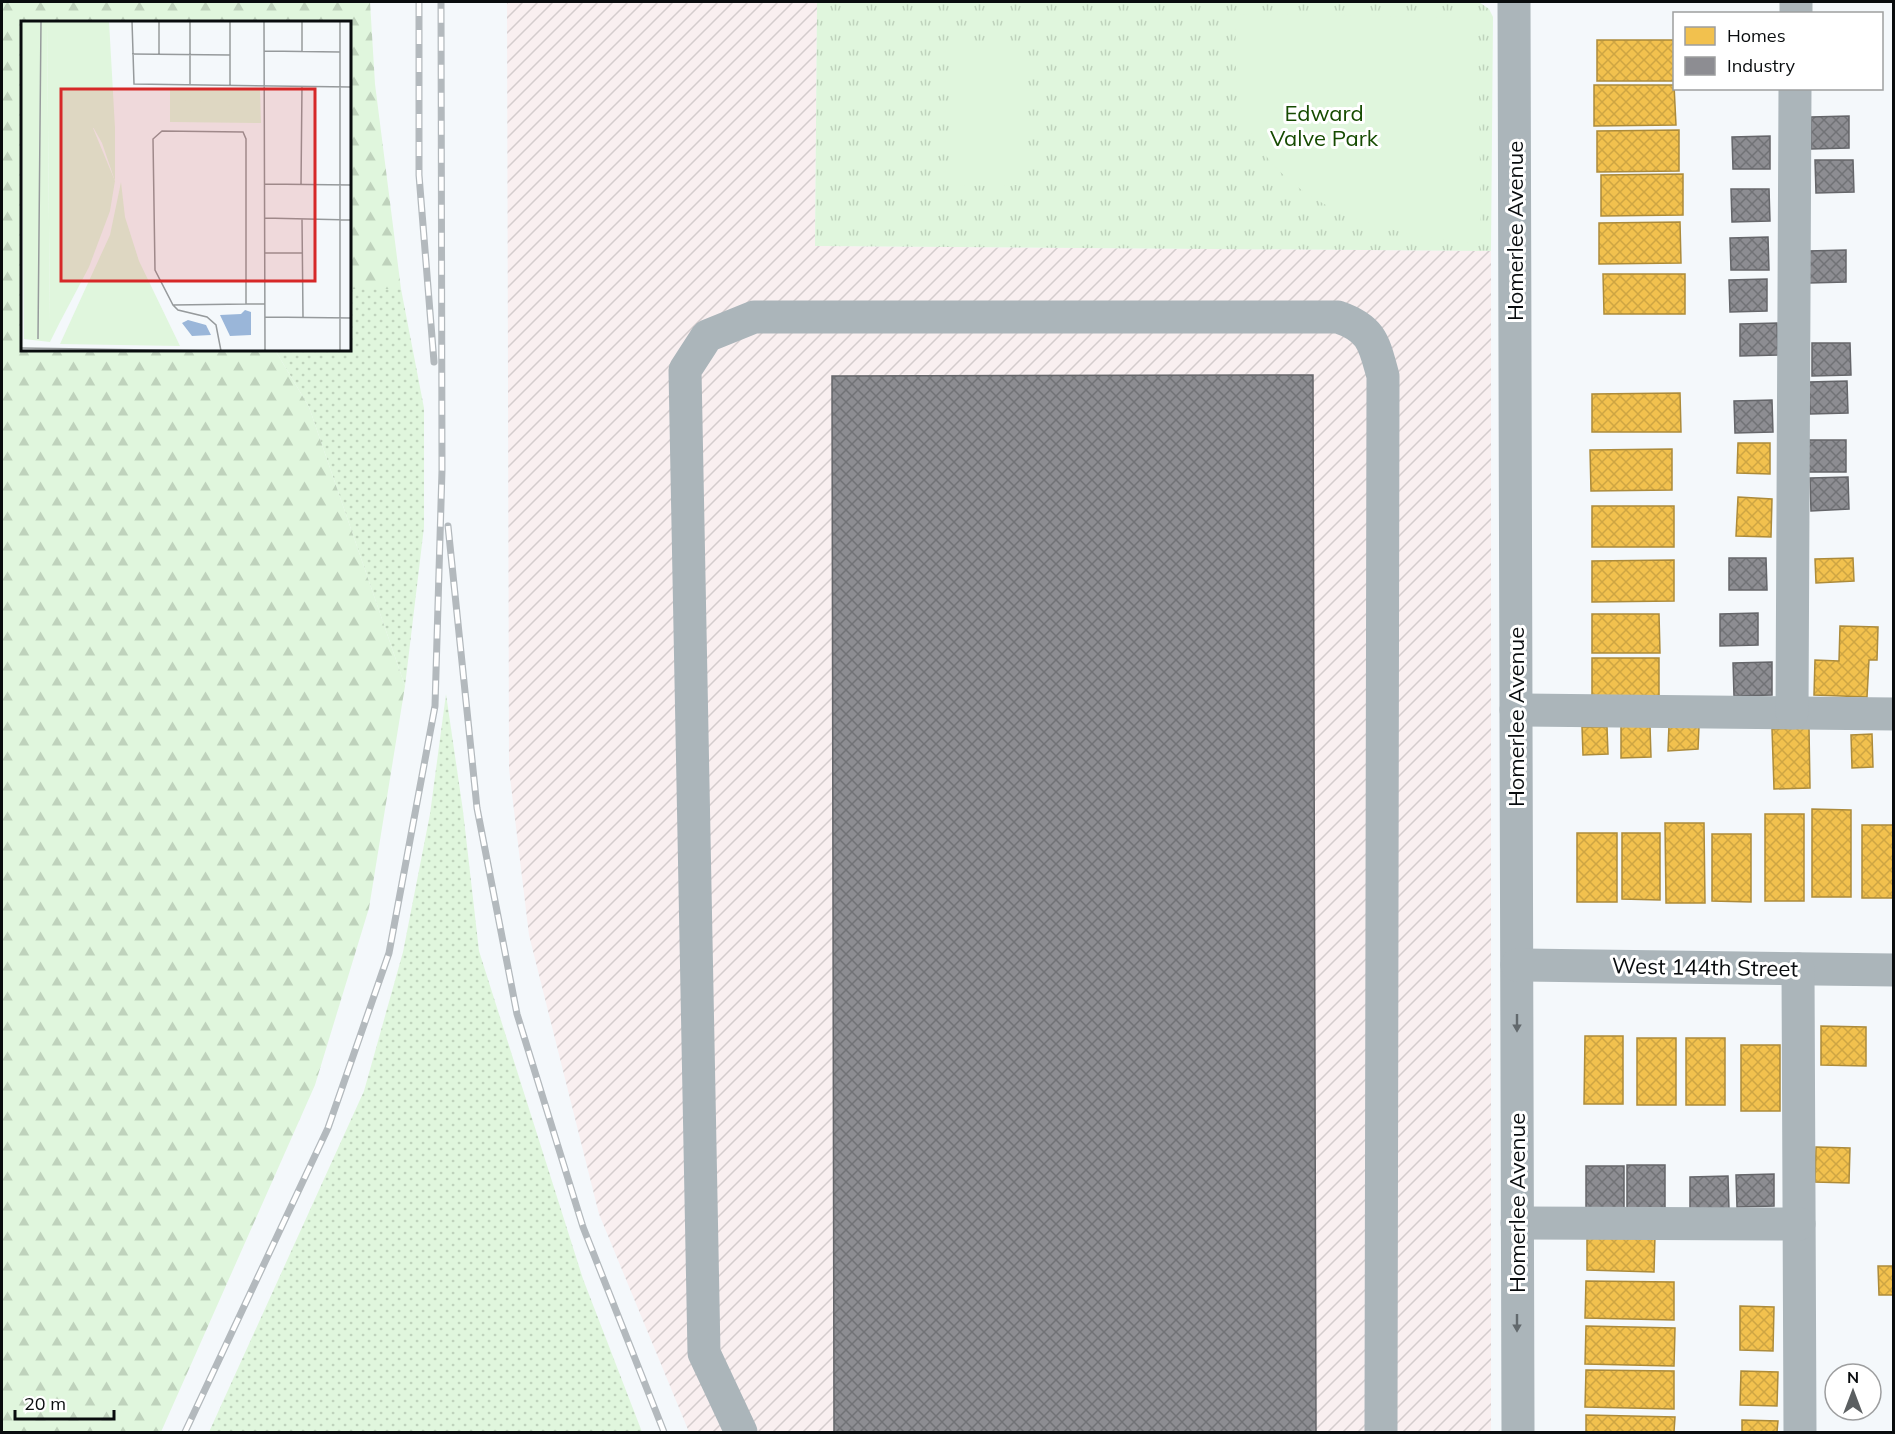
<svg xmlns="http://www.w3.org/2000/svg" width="1895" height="1434" viewBox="0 0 1895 1434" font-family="Mulish,sans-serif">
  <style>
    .industrial { fill: url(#industrial-furrows) }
    .grass { fill: url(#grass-dots) }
    .forest { fill: url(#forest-firs) }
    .park { fill: url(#park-tufts) }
    .pitch { fill: #e0f6dd }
    .homes { fill: url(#homes-cross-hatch); stroke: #ac8b3b; stroke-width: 1.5 }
    .industry { fill: url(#industry-cross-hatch); stroke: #65666a; stroke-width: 1.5 }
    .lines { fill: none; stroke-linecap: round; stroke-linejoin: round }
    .minor { stroke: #abb5ba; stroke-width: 33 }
    .rail-casing { stroke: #b3b9bd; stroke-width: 7 }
    .rail { stroke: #fff; stroke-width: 4.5; stroke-dasharray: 14; stroke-linecap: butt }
    .oneway { fill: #62696d }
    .labels { text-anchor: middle; stroke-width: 6; stroke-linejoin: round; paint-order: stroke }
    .park-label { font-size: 22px; fill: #164b01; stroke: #fff }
    .street-label { font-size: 22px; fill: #090c0e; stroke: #fff }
    .inset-road { fill: none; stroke: #969a9c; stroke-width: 1.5 }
    .view { fill: #d62828; fill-opacity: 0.15; stroke: #d62828; stroke-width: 3 }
    .inset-edge { fill: none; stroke: #090c0e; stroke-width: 3 }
  </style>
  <defs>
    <pattern id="industrial-furrows" width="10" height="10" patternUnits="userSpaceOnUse" patternTransform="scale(1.5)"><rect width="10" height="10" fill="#f9eff0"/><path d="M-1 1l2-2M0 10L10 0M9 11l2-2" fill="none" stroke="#d4cccd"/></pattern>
    <pattern id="grass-dots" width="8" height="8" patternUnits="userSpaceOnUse" patternTransform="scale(1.5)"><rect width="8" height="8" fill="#e0f6dd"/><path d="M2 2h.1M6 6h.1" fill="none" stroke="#bfd2bc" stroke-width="1.8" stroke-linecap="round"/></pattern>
    <pattern id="forest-firs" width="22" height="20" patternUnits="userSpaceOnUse" patternTransform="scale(1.5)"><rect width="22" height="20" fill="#e0f6dd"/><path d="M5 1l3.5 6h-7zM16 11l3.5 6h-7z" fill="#bfd2bc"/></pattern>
    <pattern id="park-tufts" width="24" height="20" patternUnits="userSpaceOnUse" patternTransform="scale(1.5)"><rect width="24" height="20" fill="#e0f6dd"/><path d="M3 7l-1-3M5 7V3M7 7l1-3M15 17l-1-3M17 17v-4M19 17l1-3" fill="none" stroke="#bfd2bc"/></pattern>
    <pattern id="homes-cross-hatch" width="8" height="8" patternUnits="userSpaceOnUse" patternTransform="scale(1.5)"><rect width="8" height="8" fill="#f2c14e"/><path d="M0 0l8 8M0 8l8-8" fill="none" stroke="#cea543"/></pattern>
    <pattern id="industry-cross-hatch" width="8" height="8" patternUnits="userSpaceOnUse" patternTransform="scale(1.5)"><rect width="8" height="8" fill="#8d8d92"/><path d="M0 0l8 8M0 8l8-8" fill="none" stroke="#717276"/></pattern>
  </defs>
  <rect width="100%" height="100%" fill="#f4f8fb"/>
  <path class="industrial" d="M 507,2 L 817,2 L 815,246 L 1491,251 L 1491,1432 L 689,1432 L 599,1214 L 529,935 L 509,769 Z"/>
  <g class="grass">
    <path d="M 350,289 L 401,289 L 424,408 L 424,527 L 405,686 L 309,407 L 275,350 L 350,350 Z"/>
    <path d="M 446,694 L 463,811 L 479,951 L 583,1279 L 642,1432 L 209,1432 L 364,1091 L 403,952 L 430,814 Z"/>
  </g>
  <path class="forest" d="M 2,2 L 370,2 L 375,84 L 401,289 L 350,289 L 350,22 L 22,22 L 22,350 L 275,350 L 309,407 L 405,686 L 369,908 L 315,1085 L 161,1432 L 2,1432 Z"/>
  <path class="park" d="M 817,2 L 1479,2 L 1489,9 L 1493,17 L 1491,251 L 815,246 Z"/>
  <g class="pitch">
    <path d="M 1236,14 L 1471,18 L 1478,27 L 1481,244 C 1389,236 1279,211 1243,114 C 1233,86 1236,43 1236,14 Z"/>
    <path d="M 951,45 L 1024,45 L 1024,185 L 951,186 Z"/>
  </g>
  <g class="homes">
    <rect x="1597" y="40" width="77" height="41"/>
    <path d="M 1594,85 L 1674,85 L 1676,125 L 1594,126 Z"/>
    <path d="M 1679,130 L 1679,171 L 1597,172 L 1597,131 Z"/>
    <path d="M 1683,174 L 1683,215 L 1601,216 L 1601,175 Z"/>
    <path d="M 1680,222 L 1681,263 L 1599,264 L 1599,223 Z"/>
    <path d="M 1603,274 L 1685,274 L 1685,314 L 1604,314 Z"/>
    <path d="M 1680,393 L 1681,432 L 1592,432 L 1592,394 Z"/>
    <path d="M 1738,443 L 1770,443 L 1770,474 L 1737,473 Z"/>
    <path d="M 1672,449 L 1672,490 L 1591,491 L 1590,450 Z"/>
    <path d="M 1738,497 L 1772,499 L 1771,537 L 1736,536 Z"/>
    <rect x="1592" y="506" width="82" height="41"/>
    <path d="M 1853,558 L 1854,581 L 1816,583 L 1815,559 Z"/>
    <path d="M 1674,560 L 1674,601 L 1592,602 L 1592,561 Z"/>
    <path d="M 1592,614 L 1659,614 L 1660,653 L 1592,653 Z"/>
    <path d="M 1840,626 L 1878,627 L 1877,660 L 1869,660 L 1867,697 L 1814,695 L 1815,660 L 1839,661 Z"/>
    <path d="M 1592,658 L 1659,658 L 1659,696 L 1592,697 Z"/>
    <path d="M 1669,725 L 1699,726 L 1698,749 L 1668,751 Z"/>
    <path d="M 1621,726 L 1650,726 L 1651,757 L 1621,758 Z"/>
    <path d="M 1582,727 L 1607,727 L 1608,754 L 1583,755 Z"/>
    <path d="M 1809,728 L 1810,788 L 1774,789 L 1772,729 Z"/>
    <path d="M 1872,734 L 1873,767 L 1852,768 L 1851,735 Z"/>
    <path d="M 1812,809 L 1851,810 L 1851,897 L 1812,897 Z"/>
    <rect x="1765" y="814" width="39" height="87"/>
    <path d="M 1665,823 L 1704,823 L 1705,903 L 1666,903 Z"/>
    <rect x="1862" y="825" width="32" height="73"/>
    <rect x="1577" y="833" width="40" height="69"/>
    <path d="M 1622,833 L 1660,833 L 1660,900 L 1622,899 Z"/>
    <path d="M 1712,834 L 1751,834 L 1751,902 L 1712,901 Z"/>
    <path d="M 1821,1026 L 1866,1027 L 1866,1066 L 1821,1065 Z"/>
    <path d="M 1585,1036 L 1623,1036 L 1623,1104 L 1584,1104 Z"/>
    <rect x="1637" y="1038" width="39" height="67"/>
    <rect x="1686" y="1038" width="39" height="67"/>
    <rect x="1741" y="1045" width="39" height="66"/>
    <path d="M 1816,1147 L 1850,1148 L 1849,1183 L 1815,1182 Z"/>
    <path d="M 1587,1234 L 1655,1235 L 1654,1272 L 1587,1270 Z"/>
    <path d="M 1878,1266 L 1894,1266 L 1894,1295 L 1879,1295 Z"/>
    <path d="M 1586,1281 L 1674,1282 L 1674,1320 L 1585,1318 Z"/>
    <path d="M 1740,1306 L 1774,1307 L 1773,1351 L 1740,1350 Z"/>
    <path d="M 1586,1326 L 1675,1328 L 1674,1366 L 1585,1364 Z"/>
    <path d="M 1586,1370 L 1674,1371 L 1674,1409 L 1585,1407 Z"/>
    <path d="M 1741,1371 L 1778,1372 L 1777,1406 L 1740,1405 Z"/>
    <path d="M 1586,1415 L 1675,1417 L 1674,1432 L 1586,1432 Z"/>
    <path d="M 1742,1420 L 1778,1421 L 1777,1432 L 1742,1432 Z"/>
  </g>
  <g class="industry">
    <path d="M 1849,116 L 1849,148 L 1811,149 L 1811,117 Z"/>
    <path d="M 1770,136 L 1770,169 L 1733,169 L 1732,137 Z"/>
    <path d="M 1815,160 L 1853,160 L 1854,192 L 1816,193 Z"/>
    <path d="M 1731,189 L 1769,189 L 1770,221 L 1732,222 Z"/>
    <path d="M 1768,237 L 1769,270 L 1731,270 L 1730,238 Z"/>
    <path d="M 1846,250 L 1846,282 L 1809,283 L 1808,251 Z"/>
    <path d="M 1767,279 L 1767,311 L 1730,312 L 1729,280 Z"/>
    <path d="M 1777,323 L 1778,355 L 1740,356 L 1740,324 Z"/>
    <path d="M 1812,343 L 1850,343 L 1851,375 L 1812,376 Z"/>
    <path d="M 1313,375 L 1316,1432 L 834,1432 L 832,376 Z"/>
    <path d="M 1847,381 L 1848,413 L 1810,414 L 1809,382 Z"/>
    <path d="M 1772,400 L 1773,432 L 1735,433 L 1734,401 Z"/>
    <rect x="1808" y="440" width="38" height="32"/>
    <path d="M 1848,477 L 1849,509 L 1811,511 L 1810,478 Z"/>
    <path d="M 1729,558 L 1766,558 L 1767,590 L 1729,590 Z"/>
    <path d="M 1758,613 L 1758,645 L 1720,646 L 1720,614 Z"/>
    <path d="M 1772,662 L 1772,695 L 1734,696 L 1733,663 Z"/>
    <rect x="1627" y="1165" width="38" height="43"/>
    <rect x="1586" y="1166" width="38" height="42"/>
    <path d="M 1774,1174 L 1774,1206 L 1737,1207 L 1736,1175 Z"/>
    <path d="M 1728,1176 L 1729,1209 L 1690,1210 L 1690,1177 Z"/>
  </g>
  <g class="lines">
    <g class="minor">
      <path d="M 1514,2 L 1518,1432"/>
      <path d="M 1796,14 L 1796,2"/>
      <path d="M 1516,710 L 1894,714"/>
      <path d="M 1792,713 L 1795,88"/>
      <path d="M 1517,965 L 1894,970"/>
      <path d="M 1798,969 L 1800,1432"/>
      <path d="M 1517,1223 L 1799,1224"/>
      <path d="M 741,1432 L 704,1353 L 685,370 L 707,336 L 754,317 L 1338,317 C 1373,329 1374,344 1383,376 L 1381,1432"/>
    </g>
    <g class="rail-casing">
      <g id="rail">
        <path d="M 419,2 L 419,175 L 434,362"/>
        <path d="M 448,526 L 477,808 L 517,1014 L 583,1227 L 664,1432"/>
        <path d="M 185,1432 L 328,1128 L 389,953 L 435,706 L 442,470 L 441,2"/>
      </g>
    </g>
    <use href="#rail" class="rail"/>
  </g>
  <defs><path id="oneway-solid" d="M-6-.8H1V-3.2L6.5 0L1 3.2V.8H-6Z" transform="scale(1.5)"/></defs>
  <g class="oneway">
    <use href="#oneway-solid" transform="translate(1517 1023) rotate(90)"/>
    <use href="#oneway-solid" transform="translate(1517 1323) rotate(90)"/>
  </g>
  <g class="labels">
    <g class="park-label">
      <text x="1324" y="121">Edward<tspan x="1324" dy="25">Valve Park</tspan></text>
    </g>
    <g class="street-label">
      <text transform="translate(1515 231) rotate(-90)" y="8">Homerlee Avenue</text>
      <text transform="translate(1516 717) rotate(-90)" y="8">Homerlee Avenue</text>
      <text transform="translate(1705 967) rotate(1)" y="8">West 144th Street</text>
      <text transform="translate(1517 1203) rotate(-90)" y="8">Homerlee Avenue</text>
    </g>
  </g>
  <g transform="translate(21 21)">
    <rect width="330" height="330" fill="#f4f8fb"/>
    <path d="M 0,0 L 26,0 L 29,301 L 39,301 L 29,321 L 3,318 ZM 72,106 L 94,107 L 94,160 L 81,122 ZM 100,161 L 104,196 L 118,240 L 159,325 L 39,323 L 89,214 Z" fill="#e0f6dd"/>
    <path d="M 26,0 L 88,0 L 94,107 L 72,107 L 94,160 L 89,190 L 68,246 L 39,301 L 29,301 Z" fill="#e0f6dd"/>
    <path d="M 0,84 L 2,84 L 0,192 Z" fill="#e0f6dd"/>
    <path d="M 149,67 L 239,68 L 240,102 L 149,101 Z" fill="#e0f6dd"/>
    <path d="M 206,70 L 237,70 L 239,101 L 214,93 L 207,83 ZM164 83a8 8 0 1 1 16 0a8 8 0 1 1-16 0Z" fill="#e0f6dd"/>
    <path d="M 224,289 L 230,291 L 230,314 L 209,315 L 199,294 L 220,293 ZM 167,299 L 185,304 L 190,314 L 171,315 L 161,302 Z" fill="#9ab6d9"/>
    <path class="inset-road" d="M 111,0 L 113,63 L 330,66M 169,0 L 169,63M 209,0 L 209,64M 243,0 L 244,330M 281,0 L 281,30M 319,0 L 319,330M 243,30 L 319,31M 111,33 L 209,34M 138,33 L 138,0M 243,163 L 330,164M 280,164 L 281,65M 243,197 L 330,199M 281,198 L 282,296M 243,232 L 281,232M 225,283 L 244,283M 152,284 L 225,283 L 225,118 L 222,111 L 141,110 L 132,118 L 134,249 L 152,284 L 157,289 L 186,296 L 195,304 L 200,330M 244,296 L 330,297M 17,318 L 20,0M 0,327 L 195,330"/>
    <path class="view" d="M 40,68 L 294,68 L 294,260 L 40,260 Z"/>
    <rect width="330" height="330" class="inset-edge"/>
  </g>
  <rect width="1895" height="1434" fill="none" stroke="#090c0e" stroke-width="6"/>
  <rect x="1673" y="12" width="210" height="78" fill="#ffffff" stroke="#9d9e9f" stroke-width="1.5"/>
  <rect x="1685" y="27" width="30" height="18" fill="#f2c14e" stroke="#9d9e9f" stroke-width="1.5"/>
  <text x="1727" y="42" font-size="18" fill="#090c0e">Homes</text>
  <rect x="1685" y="57" width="30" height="18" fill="#8d8d92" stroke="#9d9e9f" stroke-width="1.5"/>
  <text x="1727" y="72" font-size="18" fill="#090c0e">Industry</text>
  <g transform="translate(1853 1392)"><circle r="28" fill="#ffffff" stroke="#9d9e9f" stroke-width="1.5"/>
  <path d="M0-4.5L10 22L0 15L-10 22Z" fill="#5b5f61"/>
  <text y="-9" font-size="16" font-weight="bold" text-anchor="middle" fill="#090c0e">N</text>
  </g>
  <path d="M15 1410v9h99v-9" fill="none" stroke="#090c0e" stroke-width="3"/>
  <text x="24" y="1410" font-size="18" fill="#090c0e" stroke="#ffffff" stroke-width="4.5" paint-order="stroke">20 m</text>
</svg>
